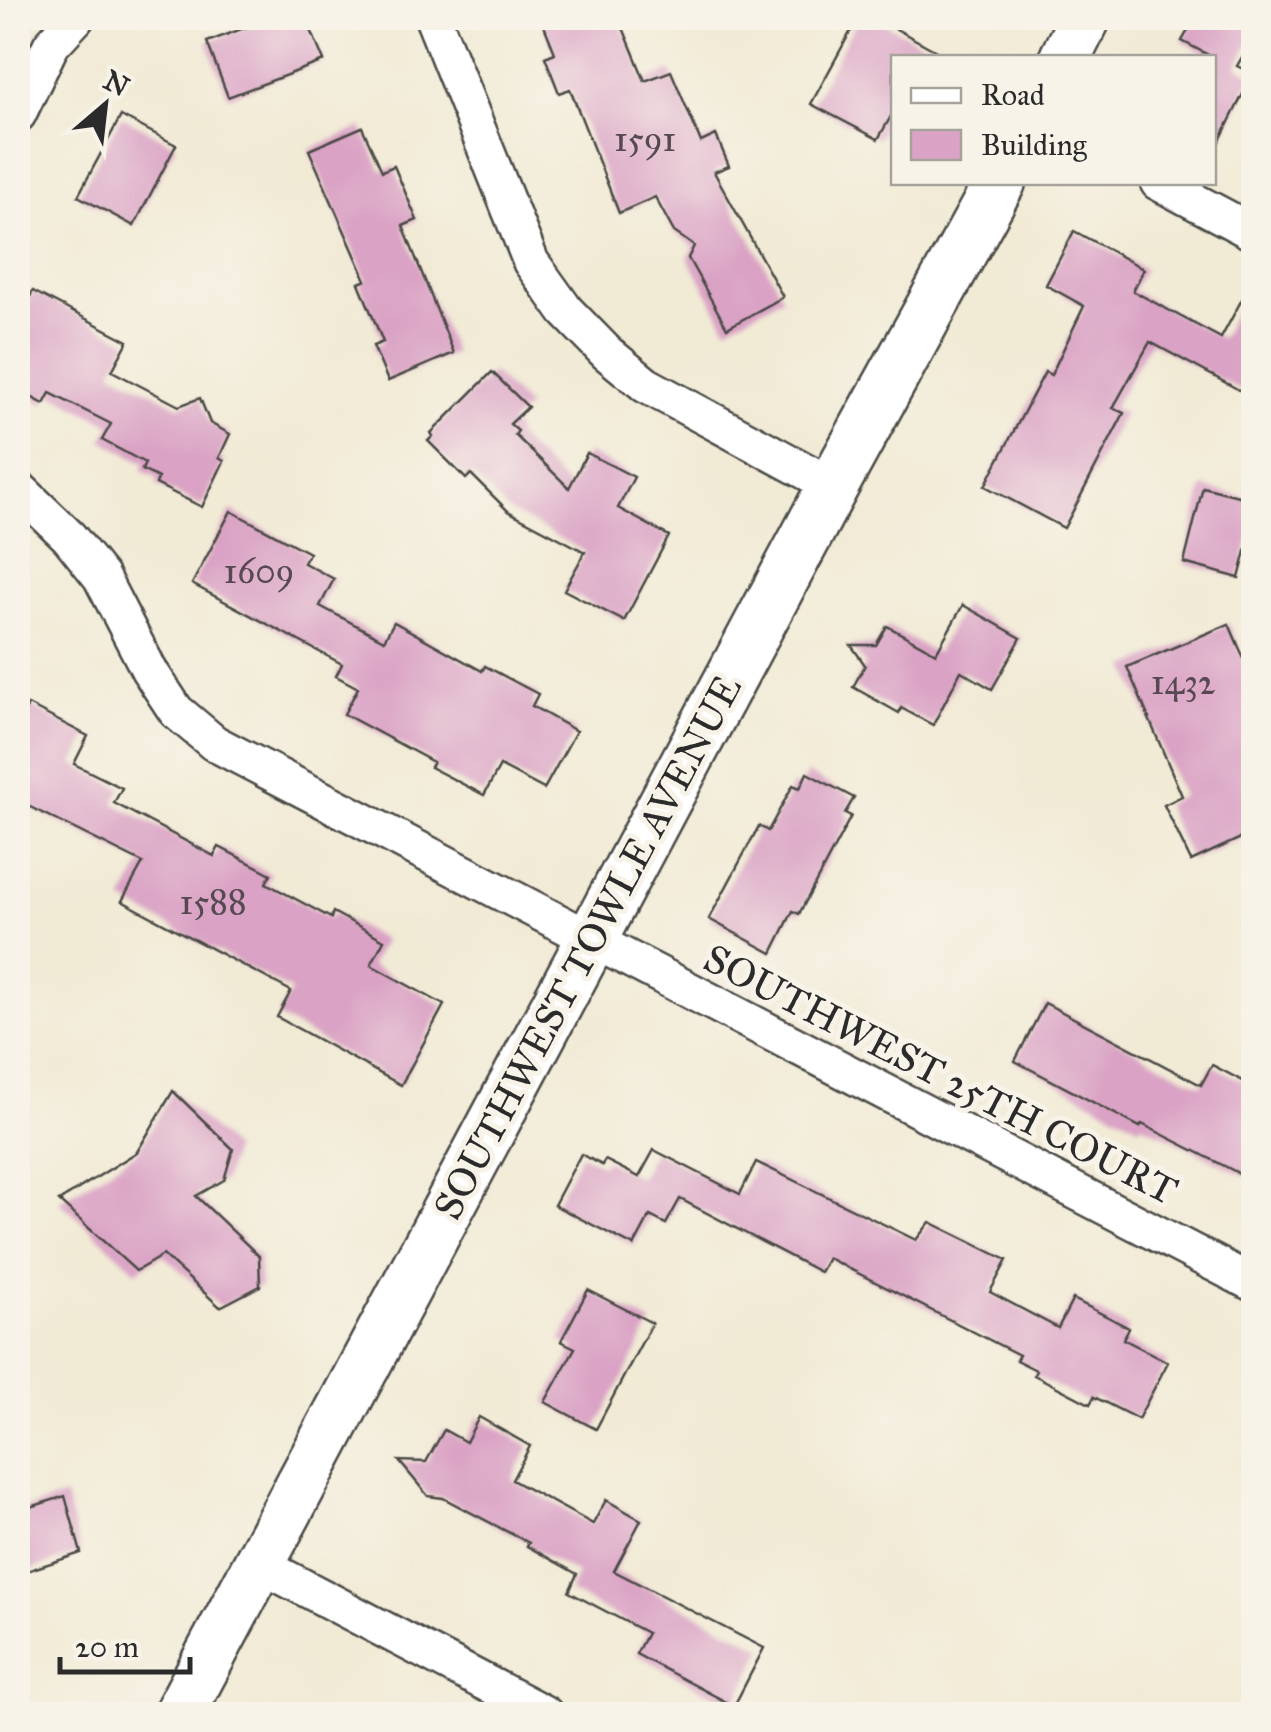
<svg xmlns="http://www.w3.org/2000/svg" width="1271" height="1732" viewBox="0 0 1271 1732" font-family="'IM FELL Great Primer',serif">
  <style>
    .building { fill: #daa3c5 }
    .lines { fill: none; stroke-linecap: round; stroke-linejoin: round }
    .street-casing { stroke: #494844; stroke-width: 40 }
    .secondary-casing { stroke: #494844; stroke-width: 55 }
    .street { stroke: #fff; stroke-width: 35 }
    .secondary { stroke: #fff; stroke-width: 50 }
    .labels { text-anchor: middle; stroke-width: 10; stroke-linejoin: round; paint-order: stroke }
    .number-label { font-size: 35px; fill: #574952 }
    .street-label { font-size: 40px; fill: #2b2b2b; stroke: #f7f3e8 }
  </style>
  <rect width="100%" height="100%" fill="#f7f3e8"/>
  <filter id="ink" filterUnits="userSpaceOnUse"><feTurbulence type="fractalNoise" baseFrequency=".01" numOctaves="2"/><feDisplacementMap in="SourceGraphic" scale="20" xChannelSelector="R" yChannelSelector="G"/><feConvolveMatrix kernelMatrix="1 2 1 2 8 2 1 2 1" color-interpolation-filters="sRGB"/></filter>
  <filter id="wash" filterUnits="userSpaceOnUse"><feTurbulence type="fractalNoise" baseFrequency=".0048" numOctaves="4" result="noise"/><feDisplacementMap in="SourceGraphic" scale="40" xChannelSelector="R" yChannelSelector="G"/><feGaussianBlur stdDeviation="2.25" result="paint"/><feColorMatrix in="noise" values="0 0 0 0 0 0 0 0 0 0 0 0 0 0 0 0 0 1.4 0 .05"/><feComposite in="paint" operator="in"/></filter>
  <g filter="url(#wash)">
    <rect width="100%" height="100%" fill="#f1ead5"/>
    <g id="blocks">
      <g class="building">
        <path d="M 271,18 L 306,18 L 324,61 L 228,97 L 207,42 Z"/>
        <path d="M 541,18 L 619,18 L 645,81 L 671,71 L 701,142 L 716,135 L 729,166 L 714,172 L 783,297 L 727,328 L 688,258 L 694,246 L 674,232 L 655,197 L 619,213 L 570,89 L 559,93 L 545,57 L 555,53 Z"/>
        <path d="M 858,18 L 876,18 L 949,58 L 894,58 L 894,111 L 878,139 L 811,104 Z"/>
        <path d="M 1195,18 L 1254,18 L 1254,36 L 1237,66 L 1253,74 L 1214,152 L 1214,58 L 1182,41 Z"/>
        <path d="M 121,116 L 176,145 L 134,226 L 78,196 Z"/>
        <path d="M 362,127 L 382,171 L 394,166 L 417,220 L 403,226 L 454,353 L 388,381 L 373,346 L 383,342 L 359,283 L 366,280 L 309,150 Z"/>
        <path d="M 1074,231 L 1144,269 L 1133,291 L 1221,338 L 1254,277 L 1254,398 L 1150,342 L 1113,408 L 1124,413 L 1064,528 L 985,486 L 1045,372 L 1051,375 L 1084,306 L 1046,285 Z"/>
        <path d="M 33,291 L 128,341 L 112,371 L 179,406 L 200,398 L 210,423 L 230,434 L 219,458 L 224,461 L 202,507 L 156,484 L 158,478 L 142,470 L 145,463 L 102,440 L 111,424 L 50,393 L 44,404 L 18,390 L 18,319 Z"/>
        <path d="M 492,372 L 528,407 L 510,424 L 518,431 L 515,435 L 569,488 L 587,453 L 634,477 L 618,508 L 669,536 L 624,621 L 564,590 L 585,552 L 508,511 L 471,474 L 466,479 L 428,441 L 433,436 L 431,433 Z"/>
        <path d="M 1203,487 L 1254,500 L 1254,521 L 1239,578 L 1184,563 Z"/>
        <path d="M 231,511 L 309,553 L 304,563 L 334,579 L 320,606 L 384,640 L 394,622 L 482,671 L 485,666 L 538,694 L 532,706 L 576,731 L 544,789 L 500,766 L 484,795 L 430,767 L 433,762 L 344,714 L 358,688 L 336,676 L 342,664 L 192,584 Z"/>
        <path d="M 963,605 L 1021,638 L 992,689 L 961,671 L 933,725 L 901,708 L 899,713 L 853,687 L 865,665 L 851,645 L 876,645 L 887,626 L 936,653 Z"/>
        <path d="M 1229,624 L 1254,682 L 1254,832 L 1191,861 L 1164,805 L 1182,796 L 1127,667 Z"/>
        <path d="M 28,705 L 88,736 L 74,764 L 122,788 L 114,803 L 214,856 L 219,847 L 271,874 L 266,883 L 331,918 L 333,912 L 384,940 L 371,965 L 444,1005 L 401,1085 L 277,1017 L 291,991 L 122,901 L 143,863 L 18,801 L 18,726 Z"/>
        <path d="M 807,773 L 854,798 L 845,813 L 851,816 L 799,914 L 793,911 L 772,953 L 709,919 L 759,826 L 768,831 L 793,785 L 800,788 Z"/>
        <path d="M 1045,1003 L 1201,1085 L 1212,1065 L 1254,1087 L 1254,1181 L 1142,1124 L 1140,1127 L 1015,1061 Z"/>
        <path d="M 173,1091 L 233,1149 L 224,1180 L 196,1196 L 259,1256 L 260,1286 L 220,1307 L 163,1255 L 136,1271 L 59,1201 L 137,1152 Z"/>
        <path d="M 654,1150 L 740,1194 L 756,1162 L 916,1240 L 930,1222 L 1007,1260 L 990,1292 L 1058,1328 L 1073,1299 L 1129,1328 L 1123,1339 L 1168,1362 L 1138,1419 L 1094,1397 L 1090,1404 L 1034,1375 L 1036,1370 L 1016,1360 L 1019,1355 L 828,1258 L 820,1272 L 680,1199 L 666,1224 L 650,1216 L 634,1246 L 554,1205 L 581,1154 L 602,1165 L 605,1160 L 639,1177 Z"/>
        <path d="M 588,1290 L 652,1323 L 596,1429 L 545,1402 L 575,1348 L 561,1341 Z"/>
        <path d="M 479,1417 L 530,1446 L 512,1480 L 593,1524 L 606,1500 L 641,1520 L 614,1571 L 764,1648 L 734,1706 L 636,1654 L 647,1633 L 569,1592 L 577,1574 L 527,1546 L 529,1543 L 443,1498 L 428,1496 L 399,1461 L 426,1462 L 444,1430 L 466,1442 Z"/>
        <path d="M 65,1496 L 81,1553 L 18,1574 L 18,1511 Z"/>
      </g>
    </g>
  </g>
  <g filter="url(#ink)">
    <use href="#blocks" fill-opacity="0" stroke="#494844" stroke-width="2.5"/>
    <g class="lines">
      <g class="street-casing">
        <g id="street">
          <path d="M 433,18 L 531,262 L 566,311 L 607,353 L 646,385 L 833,486"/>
          <path d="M 18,114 L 51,45 L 76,18"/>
          <path d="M 1158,182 L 1254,233"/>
          <path d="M 18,488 L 69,537 L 101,577 L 149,670 L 176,711 L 214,743 L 1254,1284"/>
          <path d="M 259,1564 L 545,1714"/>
        </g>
      </g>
      <g class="secondary-casing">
        <g id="secondary">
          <path d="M 1065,58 L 1085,18"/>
          <path d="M 179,1714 L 833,486 L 1000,182"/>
        </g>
      </g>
      <use href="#street" class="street"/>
      <use href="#secondary" class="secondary"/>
    </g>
  </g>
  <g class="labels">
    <g class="number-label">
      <text x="645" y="151">1591</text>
      <text x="259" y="583">1609</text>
      <text x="1183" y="694">1432</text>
      <text x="213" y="914">1588</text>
    </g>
    <g class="street-label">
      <text transform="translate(587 947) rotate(-62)" y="14">SOUTHWEST TOWLE AVENUE</text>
      <text transform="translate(941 1074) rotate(27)" y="14">SOUTHWEST 25TH COURT</text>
    </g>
  </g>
  <rect width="1271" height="1732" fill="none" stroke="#f7f3e8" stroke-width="60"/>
  <rect x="891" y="55" width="325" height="130" fill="#f7f3e8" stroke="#a5a39c" stroke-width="2.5"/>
  <rect x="911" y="88" width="50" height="15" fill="#ffffff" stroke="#a5a39c" stroke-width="2.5"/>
  <text x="981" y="105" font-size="30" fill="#2b2b2b">Road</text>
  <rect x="911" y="130" width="50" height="30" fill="#daa3c5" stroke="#a5a39c" stroke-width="2.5"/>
  <text x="981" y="155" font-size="30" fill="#2b2b2b">Building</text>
  <g transform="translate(105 105) rotate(28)" stroke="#f7f3e8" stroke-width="8" paint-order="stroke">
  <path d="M0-8L18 38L0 25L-18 38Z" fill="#2b2b2b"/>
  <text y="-15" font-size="28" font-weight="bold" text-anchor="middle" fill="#2b2b2b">N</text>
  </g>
  <path d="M60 1657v15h130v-15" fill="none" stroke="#2b2b2b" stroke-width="5"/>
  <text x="75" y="1657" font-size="30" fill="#2b2b2b" stroke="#f7f3e8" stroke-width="8" paint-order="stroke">20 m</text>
</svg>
